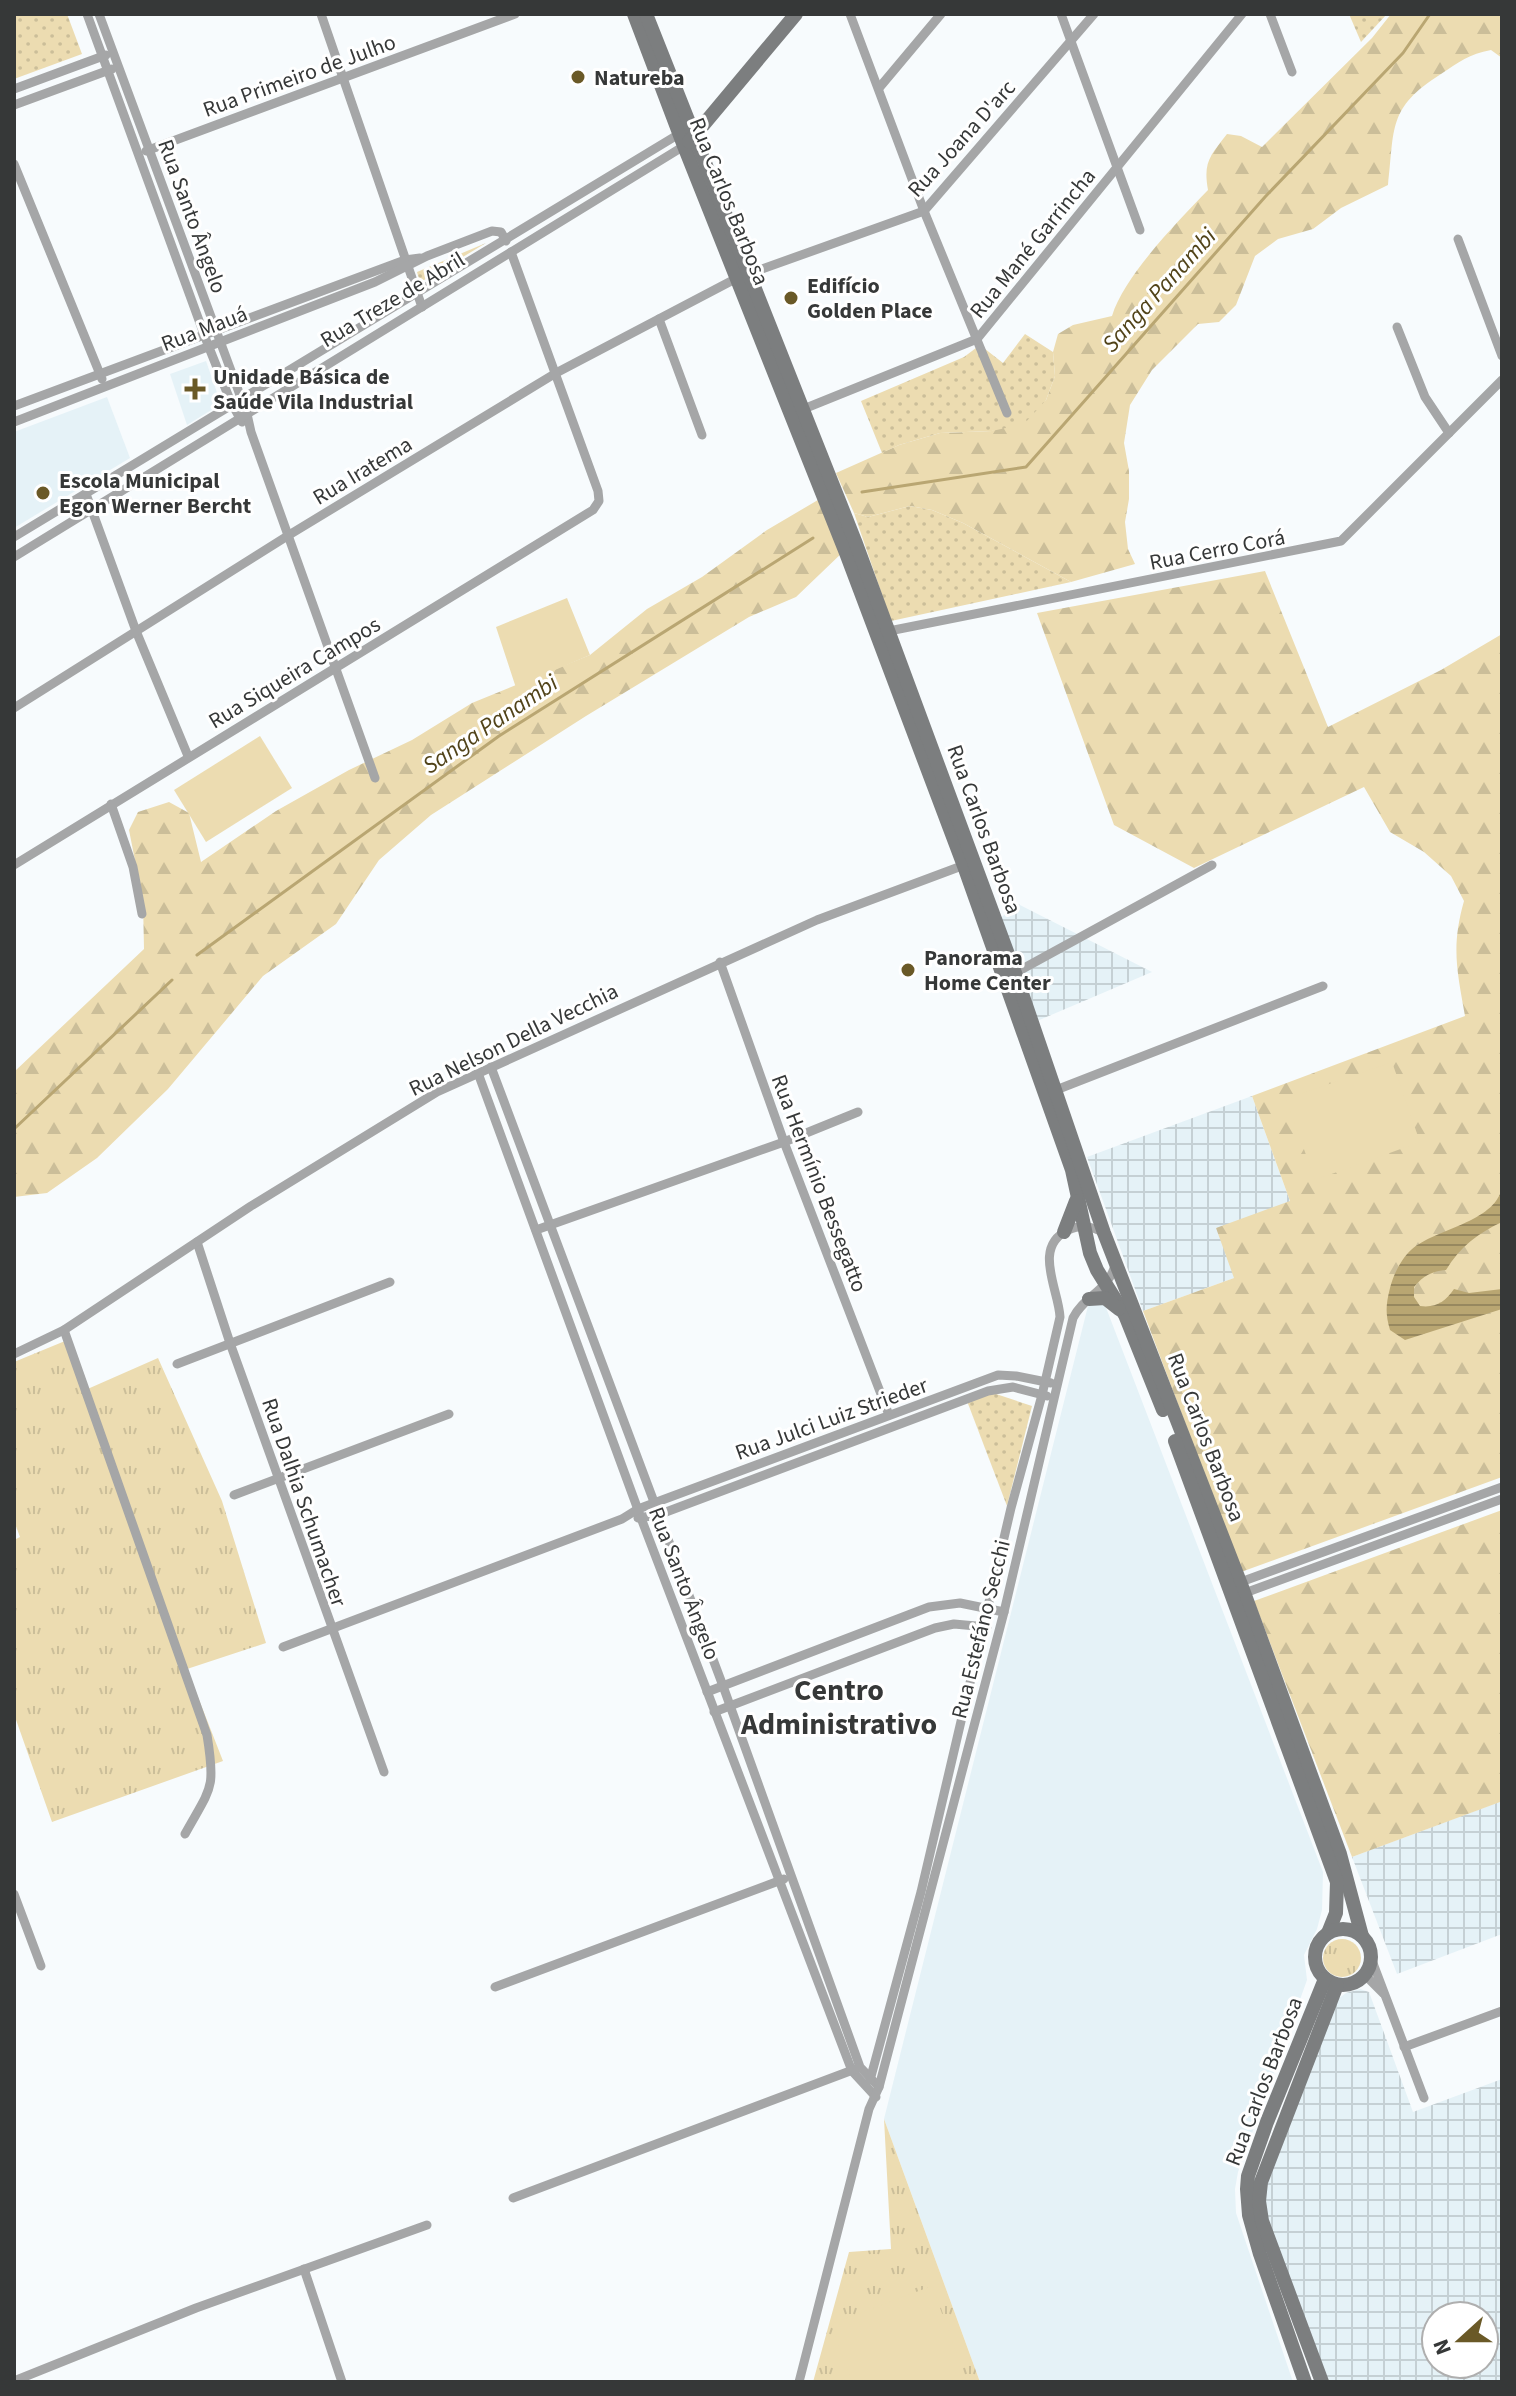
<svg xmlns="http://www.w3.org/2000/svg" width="1516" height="2396" viewBox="0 0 1516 2396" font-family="'Source Sans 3',sans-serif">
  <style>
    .built { fill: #e5f2f7 }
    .industrial { fill: url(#industrial-grid); fill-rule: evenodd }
    .grass { fill: url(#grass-tufts) }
    .forest { fill: url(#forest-firs) }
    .park { fill: url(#park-dots) }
    .pitch { fill: #ecdcb1 }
    .water { fill: url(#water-rules) }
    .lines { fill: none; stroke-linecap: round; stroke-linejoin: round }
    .stream { stroke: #b9a672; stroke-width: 3 }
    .street { stroke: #a5a6a7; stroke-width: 9 }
    .secondary { stroke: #7c7e7f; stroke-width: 14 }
    .poi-dot { fill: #6a5927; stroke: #fff; stroke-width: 3 }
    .labels { text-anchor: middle; stroke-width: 6; stroke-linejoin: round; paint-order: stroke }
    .street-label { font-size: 22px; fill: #363838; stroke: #fff }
    .poi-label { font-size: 22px; font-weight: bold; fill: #363838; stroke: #fff; text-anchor: start }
    .water-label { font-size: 24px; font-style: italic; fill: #514319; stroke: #fff }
    .district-label { font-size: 30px; font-weight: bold; fill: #363838; stroke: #fff }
  </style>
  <defs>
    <pattern id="industrial-grid" width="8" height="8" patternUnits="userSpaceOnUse" patternTransform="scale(2)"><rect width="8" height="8" fill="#e5f2f7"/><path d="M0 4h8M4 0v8" fill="none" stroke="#c5d0d4"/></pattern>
    <pattern id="grass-tufts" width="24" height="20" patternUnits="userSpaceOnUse" patternTransform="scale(2)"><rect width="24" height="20" fill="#ecdcb1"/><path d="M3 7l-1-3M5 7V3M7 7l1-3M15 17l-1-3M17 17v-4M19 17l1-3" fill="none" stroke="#cbbe99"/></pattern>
    <pattern id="forest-firs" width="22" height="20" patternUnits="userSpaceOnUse" patternTransform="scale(2)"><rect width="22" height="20" fill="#ecdcb1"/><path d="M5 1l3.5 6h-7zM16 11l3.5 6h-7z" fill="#cbbe99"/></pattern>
    <pattern id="park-dots" width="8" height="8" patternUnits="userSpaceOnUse" patternTransform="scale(2)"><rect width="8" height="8" fill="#ecdcb1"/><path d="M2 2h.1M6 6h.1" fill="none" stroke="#cbbe99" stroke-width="1.8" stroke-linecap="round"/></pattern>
    <pattern id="water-rules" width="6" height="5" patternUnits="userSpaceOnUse" patternTransform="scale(2)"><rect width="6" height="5" fill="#b9a672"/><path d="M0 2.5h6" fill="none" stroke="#97885f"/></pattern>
  </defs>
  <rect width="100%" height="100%" fill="#f7fbfd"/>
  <g class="built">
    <path d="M 206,361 L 221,404 L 187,425 L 170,374 Z"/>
    <path d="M 107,397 L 130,458 L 14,528 L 14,432 Z"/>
    <path d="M 1089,1302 L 1105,1305 L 1323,1872 L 1322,1910 L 1317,1929 L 1304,1955 L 1307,1980 L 1238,2172 L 1235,2189 L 1236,2213 L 1293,2382 L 980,2382 L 884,2119 Z"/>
  </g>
  <g class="industrial">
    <path d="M 1016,903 L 1152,972 L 1037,1021 L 1000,919 Z"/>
    <path d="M 1252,1096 L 1290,1201 L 1234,1278 L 1143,1311 L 1087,1157 Z"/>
    <path d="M 1502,1693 L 1502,1934 L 1397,1974 L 1352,1857 L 1499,1802 Z"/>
    <path d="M 1360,1989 L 1369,1992 L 1413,2112 L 1502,2079 L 1502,2382 L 1329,2382 L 1267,2221 L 1264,2188 L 1338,1999 L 1346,1993 ZM 1436,2316 L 1484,2316 L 1484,2364 L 1436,2364 Z"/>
  </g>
  <g class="grass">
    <path d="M 65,1341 L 83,1391 L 158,1358 L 222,1501 L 266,1643 L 187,1669 L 223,1761 L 52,1822 L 14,1714 L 14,1540 L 20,1537 L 14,1521 L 14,1362 Z"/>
    <circle cx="1342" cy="1958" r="19"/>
    <path d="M 884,2119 L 980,2382 L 813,2382 L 849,2252 L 891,2249 Z"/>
  </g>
  <g class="forest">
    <path d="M 1391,14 L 1502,14 L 1502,58 L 1491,50 C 1469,54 1459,62 1441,74 C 1387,108 1395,128 1388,185 L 1341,208 L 1313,229 L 1278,239 L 1255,256 L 1236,305 L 1219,322 L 1198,324 L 1152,370 L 1130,405 L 1124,443 L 1129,471 L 1129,499 L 1125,522 L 1128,549 L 1135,564 L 1071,582 L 963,523 L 932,510 L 910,506 L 868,517 L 854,513 L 836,473 L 899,445 L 940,433 L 992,431 L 1046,400 L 1055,376 L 1053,352 L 1058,334 L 1073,325 L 1112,316 C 1124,276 1179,220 1208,190 C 1203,162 1210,156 1227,134 L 1241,136 L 1262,147 L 1372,38 Z"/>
    <path d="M 823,497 L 844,551 L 796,597 L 749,617 L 586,716 L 431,815 L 379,860 L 336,924 L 263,976 L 168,1089 L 97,1158 L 47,1193 L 14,1197 L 14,1072 L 144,949 L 143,901 L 129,830 L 138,812 L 169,802 L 189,813 L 201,862 L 276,811 L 349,770 L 412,740 L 472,703 L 590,655 L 647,609 L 702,577 L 767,530 Z"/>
    <path d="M 1265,571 L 1328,727 L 1441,670 L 1502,634 L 1502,1477 L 1241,1572 L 1143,1311 L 1234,1278 L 1216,1228 L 1290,1201 L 1252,1096 L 1465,1016 C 1457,970 1451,947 1464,901 L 1451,876 L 1424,852 L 1390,832 L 1364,787 L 1194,868 L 1114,825 L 1037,613 Z"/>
    <path d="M 1502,1510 L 1500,1802 L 1352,1857 L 1254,1601 Z"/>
  </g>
  <g class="park">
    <path d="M 14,14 L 67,14 L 82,54 L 14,79 Z"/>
    <path d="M 1349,14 L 1387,14 L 1361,42 Z"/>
    <path d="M 486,243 L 428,278 L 420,282 L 417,272 Z"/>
    <path d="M 1025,334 L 1053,352 L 1055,376 L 1046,400 L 1024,424 L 992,431 L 940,433 L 899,445 L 882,453 L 861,401 L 964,357 L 980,345 L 1003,363 Z"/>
    <path d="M 910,506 L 932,510 L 963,523 L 1071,582 L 891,621 L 854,513 L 868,517 Z"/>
    <path d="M 990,1392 L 1032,1406 L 1007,1506 L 967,1401 Z"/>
  </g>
  <g class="pitch">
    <path d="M 567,598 L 590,655 L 520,685 L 519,697 L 496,627 Z"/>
    <path d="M 260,736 L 292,788 L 206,842 L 174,790 Z"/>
    <path d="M 1392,1062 L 1420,1142 L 1315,1180 L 1286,1099 Z"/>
    <path d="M 932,2286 L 967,2382 L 852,2382 L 831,2324 Z"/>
  </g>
  <path class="water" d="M 1502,1188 L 1502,1222 C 1478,1233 1460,1247 1446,1270 C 1432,1271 1423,1276 1414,1287 L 1414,1297 L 1420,1306 C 1436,1308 1445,1302 1454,1289 L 1469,1293 L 1502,1289 L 1502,1309 L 1405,1340 L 1390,1330 C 1385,1313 1386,1304 1390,1288 C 1393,1275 1402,1258 1411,1250 C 1436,1228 1494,1223 1502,1188 Z"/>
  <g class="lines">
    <g class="stream">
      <path d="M 862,492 L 1026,467 L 1265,197 L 1403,53 L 1430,14"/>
      <path d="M 197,955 L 499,736 L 813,538"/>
      <path d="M 14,1129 L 172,980"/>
    </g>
    <g class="street">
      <path d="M 87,14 L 208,345 L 230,400 L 242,422"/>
      <path d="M 99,14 L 247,414 L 251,432 L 375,778"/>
      <path d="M 321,14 L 422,307"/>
      <path d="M 850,14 L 924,211 L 1007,413"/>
      <path d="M 1061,14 L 1140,230"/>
      <path d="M 1270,14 L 1292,72"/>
      <path d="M 879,88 L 941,14"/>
      <path d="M 14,89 L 106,55"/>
      <path d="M 14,105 L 112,69"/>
      <path d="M 146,151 L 515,14"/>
      <path d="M 14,164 L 102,379"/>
      <path d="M 1458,239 L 1502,356"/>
      <path d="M 659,319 L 702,435"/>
      <path d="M 1397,327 L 1425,397 L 1449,433"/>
      <path d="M 14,406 L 405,260 L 420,258"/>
      <path d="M 801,410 L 977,339 L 1242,14"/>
      <path d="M 14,422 L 375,282 L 427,256 L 492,231 L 501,232 L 506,241"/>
      <path d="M 86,494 L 136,631 L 188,756"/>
      <path d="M 14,537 L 679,134"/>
      <path d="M 14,557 L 684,146"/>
      <path d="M 884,632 L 1341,541 L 1502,380"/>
      <path d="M 14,708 L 289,535 L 556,373 L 737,278 L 924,211 L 1094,14"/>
      <path d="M 111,804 L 133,867 L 142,914"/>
      <path d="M 14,865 L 593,510 L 599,501 L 598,491 L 511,252"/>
      <path d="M 720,962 L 784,1142 L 889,1415"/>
      <path d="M 1015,973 L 1212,865"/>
      <path d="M 491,1067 L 723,1686 L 860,2067 L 879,2087"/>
      <path d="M 478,1073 L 641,1518 L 852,2071 L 876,2097"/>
      <path d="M 1056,1090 L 1323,986"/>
      <path d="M 536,1230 L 784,1142 L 858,1112"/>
      <path d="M 197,1242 L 230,1343 L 384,1772"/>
      <path d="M 64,1330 L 207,1735 C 216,1790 211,1787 185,1834"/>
      <path d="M 14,1354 L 64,1330 L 251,1206 L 437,1092 L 817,920 L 967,864"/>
      <path d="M 177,1364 L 390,1282"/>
      <path d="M 234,1495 L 449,1414"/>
      <path d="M 638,1518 L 658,1515 L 988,1391 L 1013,1387 L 1047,1396"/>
      <path d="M 1238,1583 L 1502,1487"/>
      <path d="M 1242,1594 L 1502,1499"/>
      <path d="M 283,1647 L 622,1519 L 638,1509 L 998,1375 L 1016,1376 L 1051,1383"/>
      <path d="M 707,1692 L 929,1607 L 960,1603 L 1004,1612"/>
      <path d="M 714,1712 L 935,1628 L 954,1624 L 987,1627"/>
      <path d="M 14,1894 L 41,1966"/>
      <path d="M 1371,1958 L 1424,2098"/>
      <path d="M 1365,1975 L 1383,1993"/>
      <path d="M 495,1987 L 784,1879"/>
      <path d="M 1404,2047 L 1502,2011"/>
      <path d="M 870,2080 L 921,1892 L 1011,1508 L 1042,1395 L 1060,1317 C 1059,1290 1032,1247 1068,1230 C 1082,1224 1091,1226 1104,1233"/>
      <path d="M 513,2198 L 858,2068"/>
      <path d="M 304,2269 L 342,2382"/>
      <path d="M 14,2381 L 196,2308 L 427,2225"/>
      <path d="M 799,2382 L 869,2109 L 879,2087 L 1004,1612 L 1073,1318 C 1084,1296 1109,1290 1115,1265"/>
    </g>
    <g class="secondary">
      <path d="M 634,14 L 684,146 L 846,553 L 964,866 L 1072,1170 L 1090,1253 L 1097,1270 L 1125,1315 L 1163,1410"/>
      <path d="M 646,14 L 855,541 L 1015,973 L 1104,1233 L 1242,1587 L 1340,1854 L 1362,1936"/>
      <path d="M 689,142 L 796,14"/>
      <path d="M 1064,1232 L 1076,1201"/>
      <path d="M 1089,1299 L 1105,1298 L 1119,1309"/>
      <path d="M 1175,1441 L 1337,1882 L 1336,1913 L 1328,1933"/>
      <circle cx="1343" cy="1957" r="28"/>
      <path d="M 1305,2382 L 1260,2254 L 1249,2215 L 1247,2189 L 1248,2176 L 1267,2122 L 1325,1979"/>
      <path d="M 1322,2382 L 1262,2221 L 1259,2201 L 1261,2182 L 1337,1985"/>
    </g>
  </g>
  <g class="poi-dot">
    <circle cx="578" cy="77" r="8"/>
    <circle cx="791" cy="298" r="8"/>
    <path d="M191 377h8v8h8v8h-8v8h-8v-8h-8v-8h8z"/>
    <circle cx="43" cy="493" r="8"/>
    <circle cx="908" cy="970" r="8"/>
  </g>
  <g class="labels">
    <g class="street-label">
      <text transform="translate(299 75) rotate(-20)" y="8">Rua Primeiro de Julho</text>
      <text transform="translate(961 138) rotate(-48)" y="8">Rua Joana D'arc</text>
      <text transform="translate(730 201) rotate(68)" y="8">Rua Carlos Barbosa</text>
      <text transform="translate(193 216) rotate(70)" y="8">Rua Santo Ângelo</text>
      <text transform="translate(1032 243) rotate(-51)" y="8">Rua Mané Garrincha</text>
      <text transform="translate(392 299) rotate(-31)" y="8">Rua Treze de Abril</text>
      <text transform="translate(204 328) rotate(-21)" y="8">Rua Mauá</text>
      <text transform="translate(362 470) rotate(-31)" y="8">Rua Iratema</text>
      <text transform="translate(1217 549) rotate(-11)" y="8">Rua Cerro Corá</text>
      <text transform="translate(294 672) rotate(-31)" y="8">Rua Siqueira Campos</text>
      <text transform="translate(985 829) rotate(70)" y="8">Rua Carlos Barbosa</text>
      <text transform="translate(513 1039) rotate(-26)" y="8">Rua Nelson Della Vecchia</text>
      <text transform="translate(820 1183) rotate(69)" y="8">Rua Hermínio Bessegatto</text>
      <text transform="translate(831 1418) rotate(-20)" y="8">Rua Julci Luiz Strieder</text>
      <text transform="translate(1207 1437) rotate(69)" y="8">Rua Carlos Barbosa</text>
      <text transform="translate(305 1502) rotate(71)" y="8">Rua Dalhia Schumacher</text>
      <text transform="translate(685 1583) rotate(69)" y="8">Rua Santo Ângelo</text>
      <text transform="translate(980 1629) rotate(-76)" y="8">Rua Estefáno Secchi</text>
      <text transform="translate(1263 2081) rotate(-69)" y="8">Rua Carlos Barbosa</text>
    </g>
    <g class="poi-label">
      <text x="594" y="85">Natureba</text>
      <text x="807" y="293">Edifício<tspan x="807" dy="25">Golden Place</tspan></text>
      <text x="213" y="384">Unidade Básica de<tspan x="213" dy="25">Saúde Vila Industrial</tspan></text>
      <text x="59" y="488">Escola Municipal<tspan x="59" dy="25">Egon Werner Bercht</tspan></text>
      <text x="924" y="965">Panorama<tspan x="924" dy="25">Home Center</tspan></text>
    </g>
    <g class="water-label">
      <text transform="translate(1159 290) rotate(-48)" y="8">Sanga Panambi</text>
      <text transform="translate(490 724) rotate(-34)" y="8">Sanga Panambi</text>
    </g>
    <g class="district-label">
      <text x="839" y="1700">Centro<tspan x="839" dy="34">Administrativo</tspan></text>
    </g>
  </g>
  <rect width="1516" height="2396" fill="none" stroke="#363838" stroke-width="32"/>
  <g transform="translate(1460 2340) rotate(249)"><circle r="38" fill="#ffffff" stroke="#afafaf" stroke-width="2"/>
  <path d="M0-6L14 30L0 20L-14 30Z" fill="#6a5927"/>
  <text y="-12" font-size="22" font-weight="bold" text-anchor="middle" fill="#363838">N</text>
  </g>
</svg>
